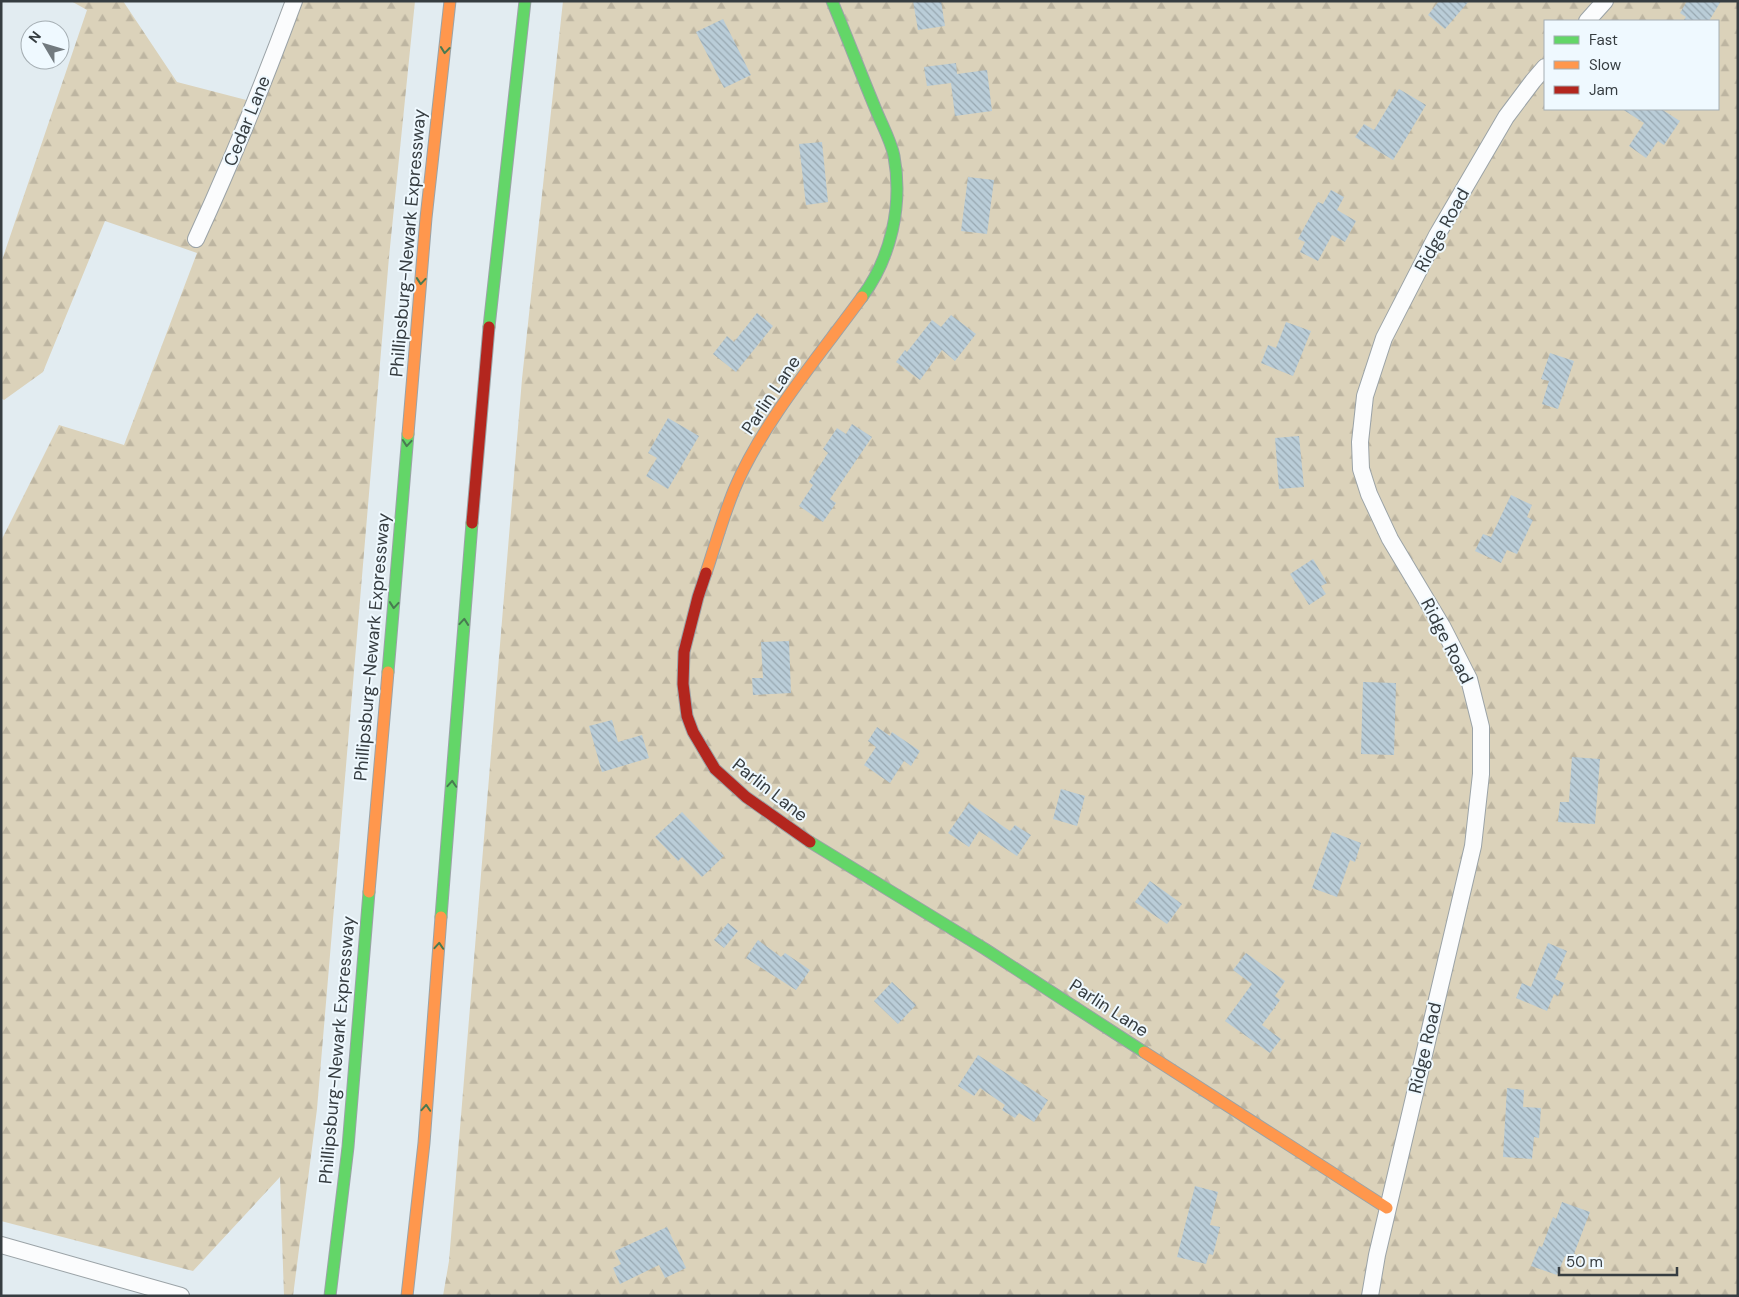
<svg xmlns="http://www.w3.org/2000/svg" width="1739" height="1297" viewBox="0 0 1739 1297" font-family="'DM Sans',sans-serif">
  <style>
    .forest { fill: url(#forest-firs); fill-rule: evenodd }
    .building { fill: url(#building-back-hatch) }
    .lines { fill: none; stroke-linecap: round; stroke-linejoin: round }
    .street-casing { stroke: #9ba3a7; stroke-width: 18 }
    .fast-casing { stroke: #9ba3a7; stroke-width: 13 }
    .slow-casing { stroke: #9ba3a7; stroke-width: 13 }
    .jam-casing { stroke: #9ba3a7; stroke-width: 13 }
    .street { stroke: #fbfcfd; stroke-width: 16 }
    .fast { stroke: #63d668; stroke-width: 11 }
    .slow { stroke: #ff974d; stroke-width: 11 }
    .jam { stroke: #b3261e; stroke-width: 11 }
    .oneway { stroke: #487a51 }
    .labels { text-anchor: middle; stroke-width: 4; stroke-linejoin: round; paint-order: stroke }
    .street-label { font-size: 18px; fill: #363d41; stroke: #eff9ff }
  </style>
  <defs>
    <pattern id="forest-firs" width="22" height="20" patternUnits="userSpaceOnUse" patternTransform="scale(1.25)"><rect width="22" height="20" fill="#dbd2ba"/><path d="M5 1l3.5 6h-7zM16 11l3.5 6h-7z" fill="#bdb5a1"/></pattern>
    <pattern id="building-back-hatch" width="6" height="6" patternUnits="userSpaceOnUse" patternTransform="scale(1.25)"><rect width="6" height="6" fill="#bacdd8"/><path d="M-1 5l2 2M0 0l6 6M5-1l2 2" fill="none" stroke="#98a8b1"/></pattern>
  </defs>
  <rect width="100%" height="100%" fill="#e2ecf1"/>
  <g class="forest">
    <path d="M 71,1 L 123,1 L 177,82 L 254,102 L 289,1 L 415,1 L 389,257 L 317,1109 L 293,1296 L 284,1296 L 280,1177 L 193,1271 L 1,1221 L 1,541 L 59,425 L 124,445 L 197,253 L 105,221 L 43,372 L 4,400 L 1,398 L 1,263 L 87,10 Z"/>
    <path d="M 563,1 L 1738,1 L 1738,1296 L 443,1296 L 449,1261 L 522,379 ZM 1545,21 L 1718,21 L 1718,109 L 1545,109 Z"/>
  </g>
  <g class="building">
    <path d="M 913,1 L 941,1 L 945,26 L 918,30 Z"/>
    <path d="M 1439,1 L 1469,1 L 1445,29 L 1428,15 Z"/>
    <path d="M 1687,1 L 1721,1 L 1709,21 L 1683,21 L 1686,17 L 1680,13 Z"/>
    <path d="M 723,19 L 751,75 L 724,88 L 696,32 Z"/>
    <path d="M 956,63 L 957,74 L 987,70 L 992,111 L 955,116 L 951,83 L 927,86 L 924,67 Z"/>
    <path d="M 1399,89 L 1426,105 L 1393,160 L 1355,137 L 1364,124 L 1374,130 Z"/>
    <path d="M 1622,109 L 1661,109 L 1680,121 L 1664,145 L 1658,141 L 1646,158 L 1629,146 L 1644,123 Z"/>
    <path d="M 822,142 L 828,202 L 806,205 L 799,144 Z"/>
    <path d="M 968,177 L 994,180 L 987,234 L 961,231 Z"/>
    <path d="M 1331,190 L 1344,197 L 1337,210 L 1356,221 L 1345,242 L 1332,235 L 1318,261 L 1300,252 L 1305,242 L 1298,239 L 1318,202 L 1323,204 Z"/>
    <path d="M 757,313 L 773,326 L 736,372 L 713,354 L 727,336 L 734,342 Z"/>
    <path d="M 951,315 L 976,334 L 955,361 L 942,350 L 920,380 L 896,362 L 905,350 L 907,352 L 932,320 L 941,327 Z"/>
    <path d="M 1286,322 L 1311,331 L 1293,376 L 1261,363 L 1268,345 L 1276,348 Z"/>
    <path d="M 1550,353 L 1574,361 L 1558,409 L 1542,404 L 1549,381 L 1541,379 Z"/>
    <path d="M 668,418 L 699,436 L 668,489 L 646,476 L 657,458 L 648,453 Z"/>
    <path d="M 852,424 L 872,437 L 830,499 L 836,503 L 823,522 L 799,506 L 813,485 L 809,482 L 828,453 L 823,449 L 837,428 L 846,434 Z"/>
    <path d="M 1299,436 L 1304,487 L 1279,489 L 1275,438 Z"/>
    <path d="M 1511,495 L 1532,505 L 1527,517 L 1533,520 L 1517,554 L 1507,550 L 1501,563 L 1475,551 L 1483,534 L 1491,537 Z"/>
    <path d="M 1313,559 L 1327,583 L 1321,586 L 1326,594 L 1309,605 L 1290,574 Z"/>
    <path d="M 789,641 L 791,693 L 753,695 L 752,678 L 763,678 L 761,642 Z"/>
    <path d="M 1363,682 L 1396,683 L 1394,755 L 1361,754 Z"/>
    <path d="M 612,720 L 618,742 L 642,735 L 649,758 L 602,772 L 589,726 Z"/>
    <path d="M 877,727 L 890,736 L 892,732 L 920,751 L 911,766 L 904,761 L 890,783 L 864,765 L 876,747 L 868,741 Z"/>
    <path d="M 1572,757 L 1600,759 L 1595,824 L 1558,822 L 1560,802 L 1569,802 Z"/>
    <path d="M 1061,789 L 1085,796 L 1077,826 L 1053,819 Z"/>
    <path d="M 969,803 L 1010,831 L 1015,825 L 1031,835 L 1017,856 L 979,831 L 969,847 L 948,833 Z"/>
    <path d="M 682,812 L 724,856 L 702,877 L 682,857 L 678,861 L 655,837 Z"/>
    <path d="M 1332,832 L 1361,843 L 1355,862 L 1350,860 L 1337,897 L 1312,888 Z"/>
    <path d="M 1150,881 L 1182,904 L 1167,924 L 1135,902 Z"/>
    <path d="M 728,923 L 738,931 L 724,948 L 714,940 Z"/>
    <path d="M 758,940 L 781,957 L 785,953 L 810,970 L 796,990 L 746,958 Z"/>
    <path d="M 1548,943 L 1567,951 L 1555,979 L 1564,983 L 1558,996 L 1554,994 L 1547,1011 L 1516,998 L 1522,983 L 1531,987 Z"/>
    <path d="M 1246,953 L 1285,981 L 1275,996 L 1280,1000 L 1262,1025 L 1281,1039 L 1270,1053 L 1225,1021 L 1252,984 L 1233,970 Z"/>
    <path d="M 892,982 L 916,1005 L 898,1024 L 874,1001 Z"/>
    <path d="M 978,1055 L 1048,1100 L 1034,1122 L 1019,1113 L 1015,1118 L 1002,1110 L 1005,1105 L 980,1088 L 974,1096 L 958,1086 Z"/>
    <path d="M 1507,1088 L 1524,1090 L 1523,1107 L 1541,1108 L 1539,1138 L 1534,1137 L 1532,1159 L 1503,1157 Z"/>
    <path d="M 1195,1186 L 1218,1192 L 1210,1225 L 1220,1227 L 1213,1255 L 1209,1254 L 1206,1264 L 1177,1257 Z"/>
    <path d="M 1562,1202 L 1590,1212 L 1572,1259 L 1565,1256 L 1557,1275 L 1531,1266 L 1539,1246 L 1542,1247 L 1553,1217 L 1556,1219 Z"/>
    <path d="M 667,1227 L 686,1268 L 665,1278 L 659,1265 L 620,1284 L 613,1268 L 621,1264 L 615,1251 Z"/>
  </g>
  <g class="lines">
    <g class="street-casing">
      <g id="street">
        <path d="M 1587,21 L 1605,1"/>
        <path d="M 196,239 C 232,161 264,82 294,1"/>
        <path d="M 1,1245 L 181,1296"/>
        <path d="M 1370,1296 L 1377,1255 L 1473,846 L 1481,774 L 1481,727 L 1469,679 L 1442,626 L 1390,539 L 1369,494 L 1361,469 L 1360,442 L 1365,396 L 1384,338 L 1437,235 L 1506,117 L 1533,81 L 1545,67"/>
      </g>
    </g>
    <g class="fast-casing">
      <g id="fast">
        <path d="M 832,1 C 847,37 861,74 876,110 C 882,125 891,141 894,156 C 903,205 891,258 862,297"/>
        <path d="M 489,327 L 525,1"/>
        <path d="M 388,672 L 408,434"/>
        <path d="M 810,842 L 985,949 L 1144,1052"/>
        <path d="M 441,917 L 472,523"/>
        <path d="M 330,1296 L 348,1147 L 369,892"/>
      </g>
    </g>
    <g class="slow-casing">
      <g id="slow">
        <path d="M 408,434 L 426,218 L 450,1"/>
        <path d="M 706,573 C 715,546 723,517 734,490 C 762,423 819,356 862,297"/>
        <path d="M 369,892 L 388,672"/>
        <path d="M 1144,1052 L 1387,1208"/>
        <path d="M 407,1296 L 424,1143 L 441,917"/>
      </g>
    </g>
    <g class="jam-casing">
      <g id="jam">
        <path d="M 472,523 L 489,327"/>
        <path d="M 706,573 L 698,597 L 684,652 L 683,684 L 687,716 L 693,732 L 715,769 L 746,797 L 810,842"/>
      </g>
    </g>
    <use href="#street" class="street"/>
    <use href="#fast" class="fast"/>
    <use href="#slow" class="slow"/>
    <use href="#jam" class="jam"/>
  </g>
  <defs><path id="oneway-chevron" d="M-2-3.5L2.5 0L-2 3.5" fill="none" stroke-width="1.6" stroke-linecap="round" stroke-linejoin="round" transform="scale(1.25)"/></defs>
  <g class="oneway">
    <use href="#oneway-chevron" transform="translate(445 50) rotate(96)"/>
    <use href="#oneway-chevron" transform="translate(421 281) rotate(95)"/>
    <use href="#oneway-chevron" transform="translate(407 443) rotate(95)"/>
    <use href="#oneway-chevron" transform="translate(394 605) rotate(95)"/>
    <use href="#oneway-chevron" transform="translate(464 622) rotate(-85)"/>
    <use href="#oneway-chevron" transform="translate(452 784) rotate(-86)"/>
    <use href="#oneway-chevron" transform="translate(439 946) rotate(-86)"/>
    <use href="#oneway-chevron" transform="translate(426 1108) rotate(-86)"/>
  </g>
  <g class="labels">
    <g class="street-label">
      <text transform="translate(247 121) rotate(-68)" y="6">Cedar Lane</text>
      <text transform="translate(1442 230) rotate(-61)" y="6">Ridge Road</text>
      <text transform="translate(408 243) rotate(-85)" y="6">Phillipsburg-Newark Expressway</text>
      <text transform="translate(771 395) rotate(-56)" y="6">Parlin Lane</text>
      <text transform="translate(1447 641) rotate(63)" y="6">Ridge Road</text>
      <text transform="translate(372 647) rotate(-85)" y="6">Phillipsburg-Newark Expressway</text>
      <text transform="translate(770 790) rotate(38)" y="6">Parlin Lane</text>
      <text transform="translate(1109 1008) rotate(33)" y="6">Parlin Lane</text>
      <text transform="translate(1425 1048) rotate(-77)" y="6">Ridge Road</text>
      <text transform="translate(337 1050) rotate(-85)" y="6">Phillipsburg-Newark Expressway</text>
    </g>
  </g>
  <rect width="1739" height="1297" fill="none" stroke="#363d41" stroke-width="5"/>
  <rect x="1544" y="20" width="175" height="90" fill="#eff9ff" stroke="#a5aeb3"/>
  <rect x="1554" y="36" width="25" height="8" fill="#63d668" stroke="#a5aeb3"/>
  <text x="1589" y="45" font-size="15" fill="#363d41">Fast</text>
  <rect x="1554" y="61" width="25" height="8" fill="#ff974d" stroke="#a5aeb3"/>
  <text x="1589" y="70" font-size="15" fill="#363d41">Slow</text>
  <rect x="1554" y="86" width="25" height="8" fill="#b3261e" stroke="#a5aeb3"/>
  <text x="1589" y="95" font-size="15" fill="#363d41">Jam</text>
  <g transform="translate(45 45) rotate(308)"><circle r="24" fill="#eff9ff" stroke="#a5aeb3"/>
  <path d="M0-4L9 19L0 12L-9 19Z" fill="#727a7f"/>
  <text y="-8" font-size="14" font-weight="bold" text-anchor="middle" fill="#363d41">N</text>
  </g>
  <path d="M1559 1267v8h118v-8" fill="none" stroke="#363d41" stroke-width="2.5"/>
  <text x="1566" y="1267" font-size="15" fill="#363d41" stroke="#eff9ff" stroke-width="4" paint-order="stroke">50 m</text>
</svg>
